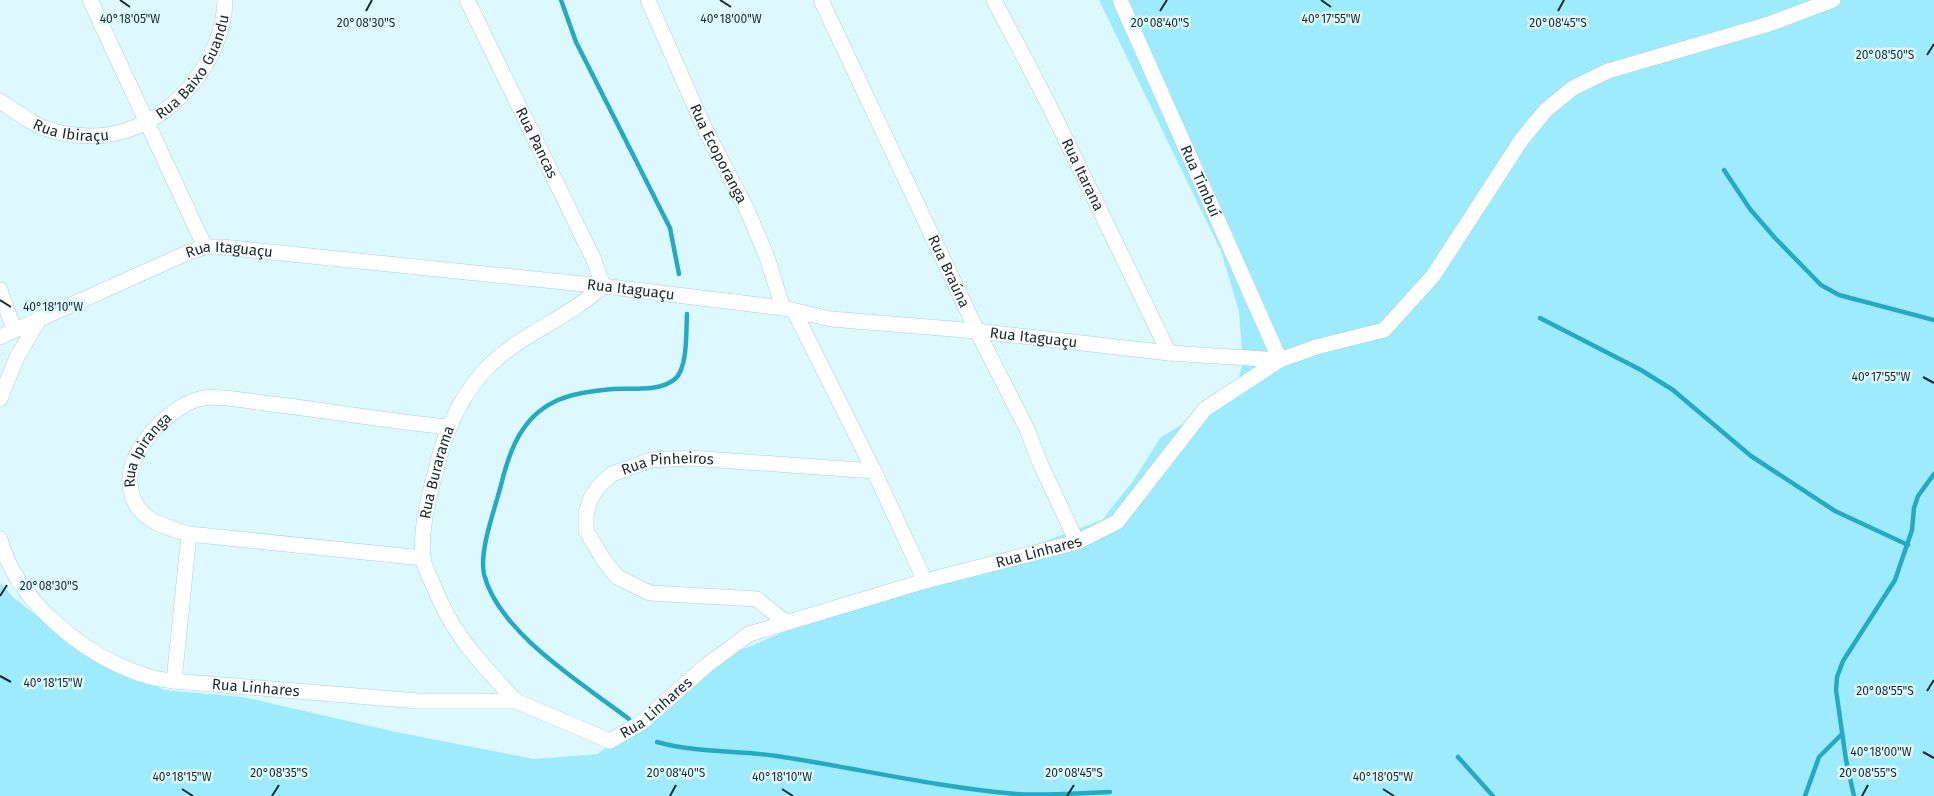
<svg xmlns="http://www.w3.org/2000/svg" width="1934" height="796" viewBox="0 0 1934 796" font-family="'Fira Sans',sans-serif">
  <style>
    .green { fill: #9eebfe }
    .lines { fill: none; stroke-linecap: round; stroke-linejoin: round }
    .stream { stroke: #26a9c2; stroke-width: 4.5 }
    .street-casing { stroke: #a6d2dd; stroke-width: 16 }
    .street { stroke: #fff; stroke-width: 15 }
    .ticks { fill: none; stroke: #192b2f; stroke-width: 2 }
    .labels { text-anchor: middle; stroke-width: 5; stroke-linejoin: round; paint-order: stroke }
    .street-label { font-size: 15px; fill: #192b2f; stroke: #ddf8fe }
    .ticks-label { font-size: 12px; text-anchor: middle; fill: #192b2f; stroke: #ddf8fe; stroke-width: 5; stroke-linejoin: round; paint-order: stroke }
  </style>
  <rect width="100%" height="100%" fill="#ddf8fe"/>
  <path class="green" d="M 1099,0 L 1934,0 L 1934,796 L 0,796 L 0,583 L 14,598 L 85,653 L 164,690 L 243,697 L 396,732 L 534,759 L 598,754 L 639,720 L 697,665 L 751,646 L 876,593 L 1014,553 L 1102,520 L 1133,481 L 1161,437 L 1209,409 L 1236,387 L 1243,364 L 1239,311 L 1221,251 Z"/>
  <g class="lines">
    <g class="stream">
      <path d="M 561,0 L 576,42 L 670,228 L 679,274"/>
      <path d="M 1724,170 L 1750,209 L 1775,238 L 1821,285 L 1839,295 L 1934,320"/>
      <path d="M 1540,318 L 1641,370 L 1673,390 L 1751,456 L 1835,511 L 1908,545"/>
      <path d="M 629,719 C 583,684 498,632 484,574 C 479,550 495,509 501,485 C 509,452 521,418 554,402 C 571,393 594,391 613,389 C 631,388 660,392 675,379 C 688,368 686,330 687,314"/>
      <path d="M 657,742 C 696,753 736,750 777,756 C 856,768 935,787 1016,794 C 1046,796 1079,793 1110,792"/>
      <path d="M 1458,757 L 1493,796"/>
      <path d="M 1805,796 L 1819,757 L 1842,734"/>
      <path d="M 1854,796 L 1846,760 L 1836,690 L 1837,677 L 1843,661 L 1895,580 L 1912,530 L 1914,508 L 1918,496 L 1934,474"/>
    </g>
    <g class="street-casing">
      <g id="street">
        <path d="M 90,0 L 205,247"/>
        <path id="s1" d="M 467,0 L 594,260 L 603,286"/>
        <path id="s2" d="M 648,0 L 704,127 L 747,210 L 767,257 L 783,308"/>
        <path id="s3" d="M 821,0 L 977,331 L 1027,429 L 1040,463 L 1077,542"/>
        <path id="s4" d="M 994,0 L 1049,105 L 1169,353"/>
        <path id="s5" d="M 1120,0 L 1280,360"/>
        <path id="s6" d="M 0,101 C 18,113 35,127 57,132 C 76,136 98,138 117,133 C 175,120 224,59 225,0"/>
        <path d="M 0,290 L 14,330"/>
        <path d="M 794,311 L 874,471 L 925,581"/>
        <path id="s7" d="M 0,337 L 187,253 L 205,247 L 222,247 L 603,286 L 783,308 L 831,319 L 977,331 L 1169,353 L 1280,360"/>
        <path d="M 0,399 L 17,357 L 40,318"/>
        <path id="s8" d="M 0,539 C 16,601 85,656 144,675 C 153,679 164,680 174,681 L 418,701 L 516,701 L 610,741 L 641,723 L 707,665 L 749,634 L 925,581 L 1077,542 L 1117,522 L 1205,409 L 1280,360 L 1316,347 L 1384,330 L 1433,276 L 1522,139 L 1546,110 L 1573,88 L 1608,71 L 1769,24 L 1833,0"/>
        <path id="s9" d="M 423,558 L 189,534 C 161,526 133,518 130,485 C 126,451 171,404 203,398 C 219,395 254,402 271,404 C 330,411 389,421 448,427"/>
        <path id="s10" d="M 785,622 L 757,599 L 650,593 L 617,577 L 605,562 L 586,531 L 586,514 L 590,500 L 598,487 L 612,474 L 651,460 L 691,458 L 874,471"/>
        <path d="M 174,681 L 189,534"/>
        <path id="s11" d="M 516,701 C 480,662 452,635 433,584 C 429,576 423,565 423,556 C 420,528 429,498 436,470 C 445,431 461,393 491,364 C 524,333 569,317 603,286"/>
      </g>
    </g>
    <use href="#street" class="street"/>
  </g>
  <path class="ticks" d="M 120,0 L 130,7M 720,0 L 731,7M 1321,0 L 1331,7M 366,11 L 372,0M 1160,11 L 1167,0M 1558,11 L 1564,0M 1927,55 L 1934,44M 0,300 L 11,307M 1923,377 L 1934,383M 0,596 L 7,585M 0,676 L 11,682M 1927,691 L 1934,680M 1923,752 L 1934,758M 182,789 L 193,796M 782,789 L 793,796M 1383,789 L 1394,796M 272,796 L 279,785M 670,796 L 676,785M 1067,796 L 1074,785M 1862,796 L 1868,785"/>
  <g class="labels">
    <g class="street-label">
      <text dy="5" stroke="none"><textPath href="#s6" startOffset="232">Rua Baixo Guandu</textPath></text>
      <text dy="5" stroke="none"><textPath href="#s6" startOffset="79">Rua Ibiraçu</textPath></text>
      <text dy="5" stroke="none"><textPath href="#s1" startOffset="159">Rua Pancas</textPath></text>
      <text dy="5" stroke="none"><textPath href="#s2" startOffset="169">Rua Ecoporanga</textPath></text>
      <text dy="5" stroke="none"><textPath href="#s4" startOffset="196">Rua Itarana</textPath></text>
      <text dy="5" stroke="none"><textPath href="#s5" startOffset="198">Rua Timbuí</textPath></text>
      <text dy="5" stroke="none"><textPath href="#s7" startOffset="248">Rua Itaguaçu</textPath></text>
      <text dy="5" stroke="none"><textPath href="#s3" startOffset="300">Rua Braúna</textPath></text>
      <text dy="5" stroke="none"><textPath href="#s7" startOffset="652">Rua Itaguaçu</textPath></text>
      <text dy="5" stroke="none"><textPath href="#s7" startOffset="1058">Rua Itaguaçu</textPath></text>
      <text dy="5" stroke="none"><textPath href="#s9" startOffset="358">Rua Ipiranga</textPath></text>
      <text dy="5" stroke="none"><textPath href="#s10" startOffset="359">Rua Pinheiros</textPath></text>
      <text dy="5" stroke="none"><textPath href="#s11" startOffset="260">Rua Burarama</textPath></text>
      <text dy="5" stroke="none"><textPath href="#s8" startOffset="1158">Rua Linhares</textPath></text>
      <text dy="5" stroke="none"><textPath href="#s8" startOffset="318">Rua Linhares</textPath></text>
      <text dy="5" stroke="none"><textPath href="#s8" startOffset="738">Rua Linhares</textPath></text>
    </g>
  </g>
  <g class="ticks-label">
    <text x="130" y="23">40°18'05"W</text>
    <text x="1331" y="23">40°17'55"W</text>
    <text x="731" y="23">40°18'00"W</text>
    <text x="366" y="27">20°08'30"S</text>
    <text x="1160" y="27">20°08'40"S</text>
    <text x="1558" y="27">20°08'45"S</text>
    <text x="1885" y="59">20°08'50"S</text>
    <text x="53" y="311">40°18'10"W</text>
    <text x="1881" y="381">40°17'55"W</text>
    <text x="49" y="590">20°08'30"S</text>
    <text x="53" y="687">40°18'15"W</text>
    <text x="1885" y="695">20°08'55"S</text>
    <text x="1881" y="756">40°18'00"W</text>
    <text x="279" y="777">20°08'35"S</text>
    <text x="676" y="777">20°08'40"S</text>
    <text x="1074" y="777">20°08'45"S</text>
    <text x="1868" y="777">20°08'55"S</text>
    <text x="182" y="781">40°18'15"W</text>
    <text x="782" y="781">40°18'10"W</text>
    <text x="1383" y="781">40°18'05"W</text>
  </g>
</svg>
